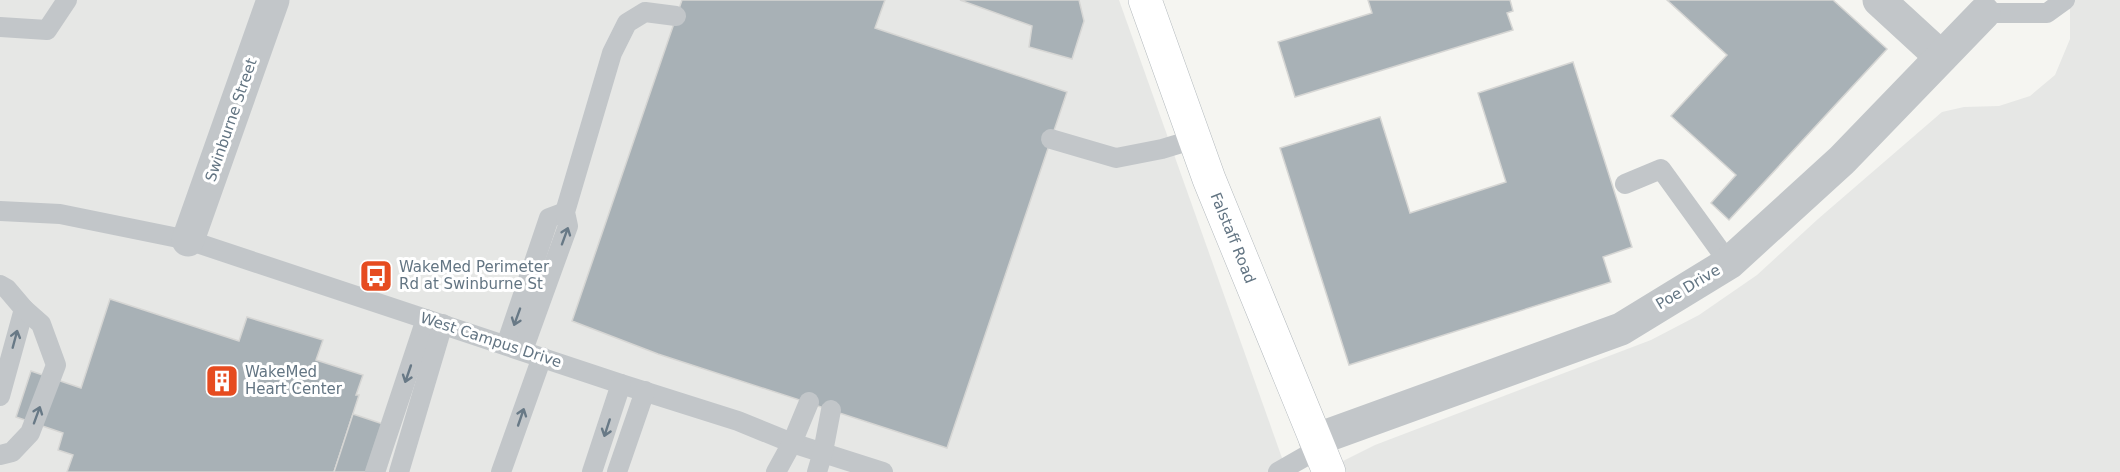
<svg xmlns="http://www.w3.org/2000/svg" width="2120" height="472" viewBox="0 0 2120 472" font-family="'DejaVu Sans',sans-serif">
  <style>
    .built { fill: #e6e7e5 }
    .building { fill: #a8b1b6; stroke: #d6d6d4; stroke-width: 1.5 }
    .lines { fill: none; stroke-linecap: round; stroke-linejoin: round }
    .secondary-casing { stroke: #b4babe; stroke-width: 34 }
    .lane { stroke: #c2c6c9; stroke-width: 20 }
    .street { stroke: #c2c6c9; stroke-width: 33 }
    .secondary { stroke: #fff; stroke-width: 33 }
    .oneway { stroke: #687986 }
    .labels { text-anchor: middle; stroke-width: 6; stroke-linejoin: round; paint-order: stroke }
    .street-label { font-size: 15px; fill: #637583; stroke: #fff }
    .poi-label { font-size: 15px; fill: #637583; stroke: #fff; text-anchor: start }
  </style>
  <rect width="100%" height="100%" fill="#f5f5f1"/>
  <g class="built">
    <path d="M 0,0 L 1119,0 L 1287,472 L 0,472 Z"/>
    <path d="M 2064,0 L 2120,0 L 2120,472 L 1321,472 L 1375,445 L 1651,340 L 1699,315 L 1757,275 L 1818,219 L 1942,112 L 1964,107 L 1999,106 L 2030,96 L 2055,75 L 2070,39 L 2070,10 Z"/>
  </g>
  <g class="building">
    <path d="M 682,0 L 885,0 L 875,28 L 1067,92 L 947,448 L 658,354 L 572,321 Z"/>
    <path d="M 960,0 L 1079,0 L 1084,21 L 1072,59 L 1029,47 L 1032,26 Z"/>
    <path d="M 1368,0 L 1510,0 L 1513,11 L 1507,13 L 1513,30 L 1295,97 L 1278,42 L 1372,13 Z"/>
    <path d="M 1667,0 L 1833,0 L 1887,49 L 1729,220 L 1711,203 L 1736,175 L 1671,116 L 1727,55 Z"/>
    <path d="M 1573,62 L 1632,247 L 1603,257 L 1611,282 L 1349,365 L 1280,148 L 1380,117 L 1410,213 L 1506,182 L 1478,93 Z"/>
    <path d="M 110,299 L 239,341 L 247,317 L 323,340 L 316,360 L 363,375 L 356,395 L 359,395 L 334,472 L 67,472 L 73,455 L 58,450 L 63,433 L 16,417 L 31,371 L 81,388 Z"/>
    <path d="M 353,414 L 398,429 L 385,472 L 334,472 Z"/>
  </g>
  <g class="lines">
    <g class="secondary-casing">
      <path id="secondary" d="M 1145,0 L 1209,179 L 1329,472"/>
    </g>
    <g class="lane">
      <path d="M 1984,13 L 2047,13 L 2065,0"/>
      <path d="M 0,27 L 47,30 L 67,0"/>
      <path d="M 1051,139 L 1116,158 L 1162,149 L 1195,139"/>
      <path d="M 1625,184 L 1661,169 L 1729,263"/>
      <path d="M 0,211 L 60,214 L 188,240 L 621,384 L 738,421 L 792,443 L 883,472"/>
      <path d="M 0,285 L 7,289 L 24,309 L 0,396"/>
      <path d="M 506,345 L 549,218 L 565,212"/>
      <path d="M 523,350 L 568,226 L 565,212 L 612,53 L 627,23 L 645,12 L 676,16"/>
      <path d="M 0,455 L 12,452 L 30,433 L 56,365 L 41,324 L 24,309"/>
      <path d="M 375,472 L 426,319"/>
      <path d="M 399,472 L 443,324"/>
      <path d="M 501,472 L 542,357"/>
      <path d="M 592,472 L 621,384"/>
      <path d="M 617,472 L 645,391"/>
      <path d="M 776,472 L 792,443 L 809,402"/>
      <path d="M 817,472 L 823,452 L 831,410"/>
      <path d="M 1278,472 L 1320,448"/>
    </g>
    <g class="street">
      <path d="M 1879,0 L 1941,57"/>
      <path d="M 188,240 L 273,0"/>
      <path d="M 1315,440 L 1621,329 L 1729,263 L 1842,160 L 1984,13"/>
    </g>
    <use href="#secondary" class="secondary"/>
  </g>
  <defs><path id="oneway-shaft" d="M-6 0H5M1.5-3L5.5 0L1.5 3" fill="none" stroke-width="1.6" stroke-linecap="round" stroke-linejoin="round" transform="scale(1.5)"/></defs>
  <g class="oneway">
    <use href="#oneway-shaft" transform="translate(565 236) rotate(-70)"/>
    <use href="#oneway-shaft" transform="translate(517 317) rotate(110)"/>
    <use href="#oneway-shaft" transform="translate(15 339) rotate(-75)"/>
    <use href="#oneway-shaft" transform="translate(408 374) rotate(109)"/>
    <use href="#oneway-shaft" transform="translate(37 415) rotate(-70)"/>
    <use href="#oneway-shaft" transform="translate(521 417) rotate(-71)"/>
    <use href="#oneway-shaft" transform="translate(607 428) rotate(108)"/>
  </g>
  <defs>
    <g id="bus-square" transform="scale(1.725)"><rect x="-9" y="-9" width="18" height="18" rx="4" fill="#e64c20" stroke="#fff"/><path d="M-5-6H5V4H4V6H2V4H-2V6H-4V4H-5ZM-3.5-4V0h7V-4ZM-3.5 1.2v1.5H-2V1.2ZM2 1.2v1.5H3.5V1.2Z" fill="#fff"/></g>
    <g id="building-square" transform="scale(1.725)"><rect x="-9" y="-9" width="18" height="18" rx="4" fill="#e64c20" stroke="#fff"/><path d="M-4-6H4V6H1V3H-1V6H-4ZM-2.5-4.3h1.7v1.8h-1.7ZM.8-4.3h1.7v1.8H.8ZM-2.5-1h1.7V.8h-1.7ZM.8-1h1.7V.8H.8Z" fill="#fff"/></g>
  </defs>
  <g fill-rule="evenodd">
    <use href="#bus-square" x="376" y="276"/>
    <use href="#building-square" x="222" y="381"/>
  </g>
  <g class="labels">
    <g class="street-label">
      <text transform="translate(231 120) rotate(-71)" y="5">Swinburne Street</text>
      <text transform="translate(1233 238) rotate(68)" y="5">Falstaff Road</text>
      <text transform="translate(1688 287) rotate(-31)" y="5">Poe Drive</text>
      <text transform="translate(491 340) rotate(18)" y="5">West Campus Drive</text>
    </g>
    <g class="poi-label">
      <text x="399" y="272">WakeMed Perimeter<tspan x="399" dy="17">Rd at Swinburne St</tspan></text>
      <text x="245" y="377">WakeMed<tspan x="245" dy="17">Heart Center</tspan></text>
    </g>
  </g>
</svg>
